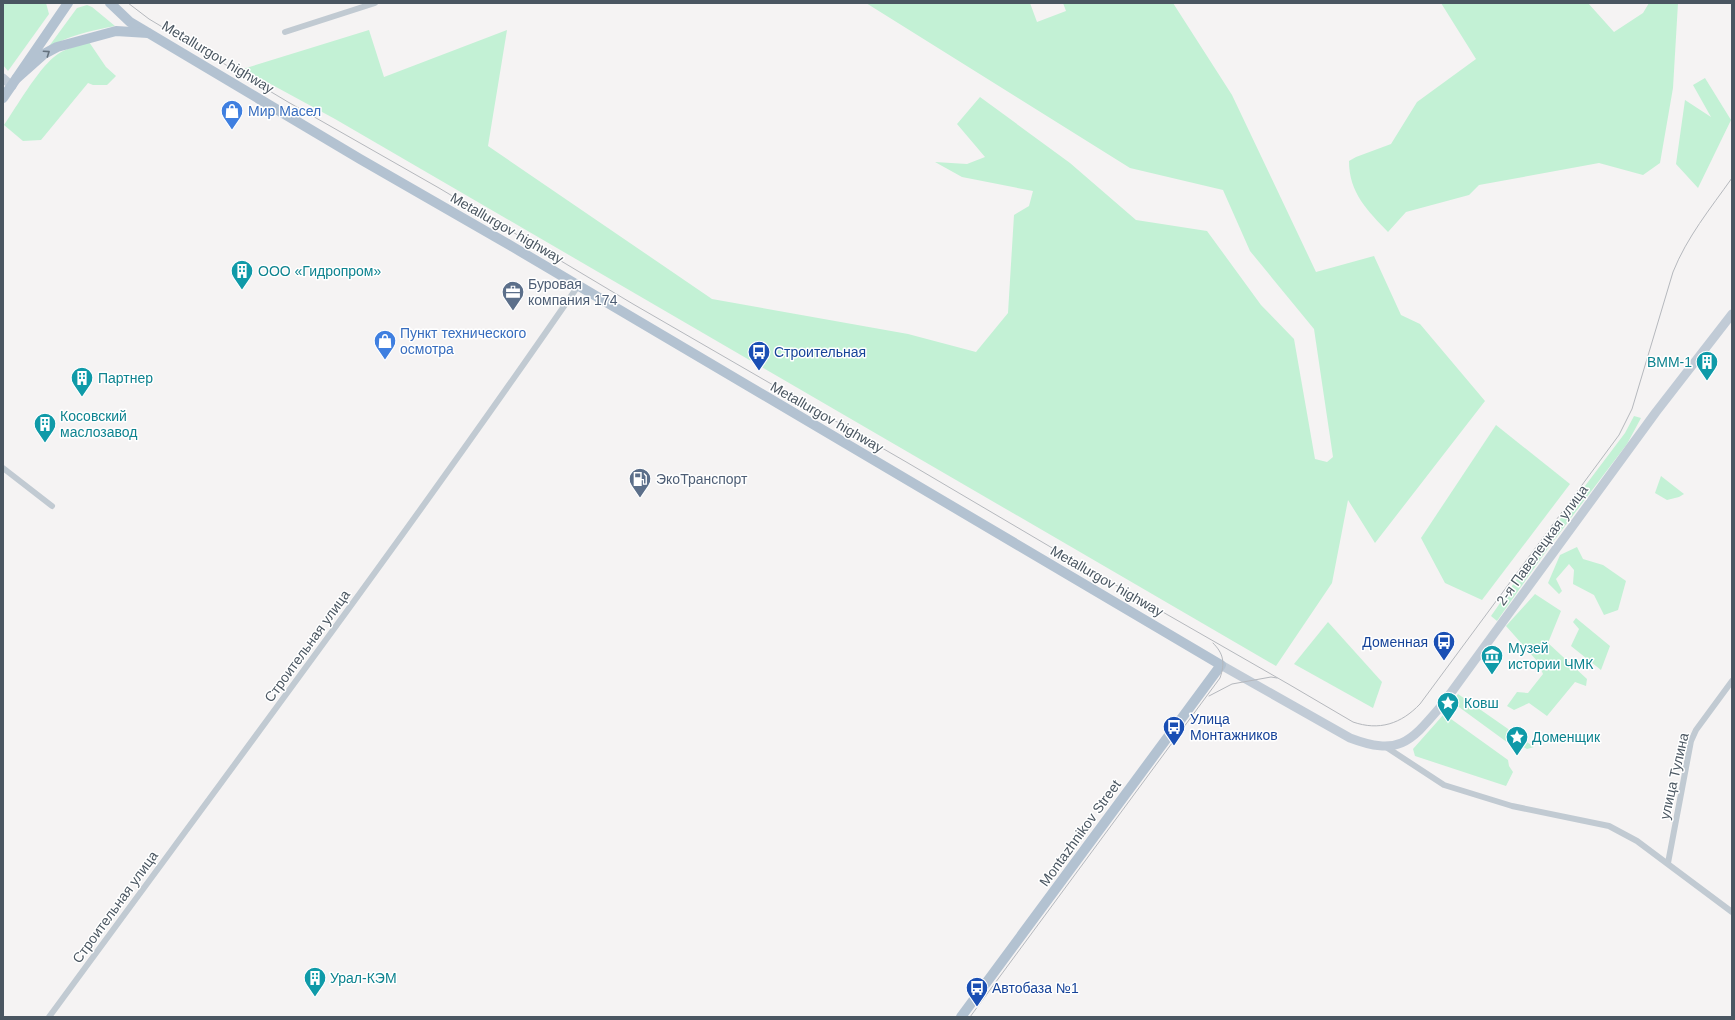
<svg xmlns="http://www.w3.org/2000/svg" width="1735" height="1020" viewBox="0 0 1735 1020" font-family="Arial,sans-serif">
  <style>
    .green { fill: #c3f1d5 }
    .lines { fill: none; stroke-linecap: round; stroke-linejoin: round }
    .street { stroke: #c1cad2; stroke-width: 6 }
    .secondary { stroke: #c1cbd6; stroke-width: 9 }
    .primary { stroke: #b3c2d1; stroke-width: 10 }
    .tram { stroke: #b5b8bd; stroke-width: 1 }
    .oneway { stroke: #64717d }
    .labels { text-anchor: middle; stroke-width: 3; stroke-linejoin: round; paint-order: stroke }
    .street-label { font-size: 14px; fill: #4a5661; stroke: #fff }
    .shop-label { font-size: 14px; fill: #366cbe; stroke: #fff; text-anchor: start }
    .culture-label { font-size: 14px; fill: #0d838f; stroke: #fff; text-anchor: start }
    .service-label { font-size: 14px; fill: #4e5e75; stroke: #fff; text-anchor: start }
    .transit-label { font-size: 14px; fill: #164399; stroke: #fff; text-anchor: start }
  </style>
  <rect width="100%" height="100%" fill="#f5f3f3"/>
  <g class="green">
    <path d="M 7,3 L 46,3 L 49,14 L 8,71 L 3,65 L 3,4 Z"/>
    <path d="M 866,3 L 1030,3 L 1037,22 L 1066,11 L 1063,3 L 1173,3 L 1232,95 L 1316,272 L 1374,256 L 1401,315 L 1420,324 L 1485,401 L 1375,543 L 1348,500 L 1332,583 L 1276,666 L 335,119 L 243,69 L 369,30 L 384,77 L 507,30 L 488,146 L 712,299 L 908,334 L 976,352 L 1008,313 L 1014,215 L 1029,206 L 1033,191 L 962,177 L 935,162 L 967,164 L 985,157 L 957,124 L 980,97 L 1070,163 L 1136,220 L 1207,231 L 1261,305 L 1294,339 L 1315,459 L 1327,462 L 1333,457 L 1314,329 L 1250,251 L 1223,190 L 1130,168 Z"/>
    <path d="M 1441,3 L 1588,3 L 1614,32 L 1643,13 L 1649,3 L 1678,3 L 1673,88 L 1660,163 L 1643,175 L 1599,163 L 1479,185 L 1469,195 L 1406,212 L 1388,232 C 1368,211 1349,193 1349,161 L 1356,157 L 1391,144 L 1417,102 L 1476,59 Z"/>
    <path d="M 87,5 L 92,7 L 115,26 C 91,31 67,35 47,49 L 77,8 Z"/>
    <path d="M 89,42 L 106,67 L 116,76 L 107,85 L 93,85 L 88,83 L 41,140 L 23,141 L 4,125 C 17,106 37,71 54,57 C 63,49 77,46 89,42 Z"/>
    <path d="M 1705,78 L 1731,120 L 1698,188 L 1676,164 L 1685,100 L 1711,117 L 1693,85 Z"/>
    <path d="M 1634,416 L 1641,418 L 1627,444 L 1552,543 L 1545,539 L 1625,433 Z"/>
    <path d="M 1496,425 L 1570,484 L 1482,600 L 1445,583 L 1421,538 Z"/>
    <path d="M 1661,476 L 1684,494 L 1679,497 L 1667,500 L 1655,493 Z"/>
    <path d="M 1542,543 L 1549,547 L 1497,621 L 1491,616 Z"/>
    <path d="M 1577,547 L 1583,559 L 1603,565 L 1626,581 L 1618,610 L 1604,615 L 1594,595 L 1573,584 L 1574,570 L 1569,564 L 1556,579 L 1562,591 L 1559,594 L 1548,583 L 1560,555 Z"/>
    <path d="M 1535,594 L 1561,611 L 1548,643 L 1587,679 L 1586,686 L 1575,682 L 1547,716 L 1529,703 L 1514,710 L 1507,706 L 1517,692 L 1528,693 L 1543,674 L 1538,662 L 1506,626 Z"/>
    <path d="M 1576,618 L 1610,646 L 1601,670 L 1571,646 L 1579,629 L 1573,622 Z"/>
    <path d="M 1328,622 L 1382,682 L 1373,708 L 1294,664 Z"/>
    <path d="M 1458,694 L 1534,747 L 1527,749 L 1522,746 L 1515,748 L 1452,702 Z"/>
    <path d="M 1444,714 L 1508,760 L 1509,766 L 1513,772 L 1506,786 L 1415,756 L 1413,749 Z"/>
  </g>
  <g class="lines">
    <g class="street">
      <path d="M 285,32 L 375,3"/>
      <path d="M 3,468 L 52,506"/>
      <path d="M 1386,747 L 1444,785 L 1512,806 L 1609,826 L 1637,841 L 1732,912"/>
      <path d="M 1668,863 L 1691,741 L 1696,730 L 1732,681"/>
      <path d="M 49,1017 C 227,774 407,534 578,286"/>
    </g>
    <g class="secondary">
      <path d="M 3,78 L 12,86"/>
      <path d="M 1221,665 L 1350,738 C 1400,757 1411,741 1442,705 L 1656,412 L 1732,314"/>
    </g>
    <g class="primary">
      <path d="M 110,3 L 130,22 L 360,159 L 513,247 L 1221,665 L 961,1017"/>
      <path d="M 17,78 L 44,54 L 57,47 L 116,31 L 148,33"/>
      <path d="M 3,98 L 68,3"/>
    </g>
    <g class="tram">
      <path d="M 128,3 L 149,19 L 288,102 L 439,188 L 633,304 L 908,463 L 1093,572 L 1290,685 L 1353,722 C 1379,731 1401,724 1420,704 L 1619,435 L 1632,409 L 1673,272 C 1687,237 1710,209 1732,178"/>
      <path d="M 1209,696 L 1232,684 L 1271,677 L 1277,678"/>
      <path d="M 970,1017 L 1220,678 C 1225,663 1224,654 1213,643"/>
    </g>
  </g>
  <defs><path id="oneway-chevron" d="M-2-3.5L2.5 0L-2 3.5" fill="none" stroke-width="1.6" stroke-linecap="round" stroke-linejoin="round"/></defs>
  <use class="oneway" href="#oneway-chevron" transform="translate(47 53) rotate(-34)"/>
  <defs>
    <g id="shop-pin" transform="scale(1.15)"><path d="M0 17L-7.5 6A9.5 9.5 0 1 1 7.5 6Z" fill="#3f7fe0" stroke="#fff"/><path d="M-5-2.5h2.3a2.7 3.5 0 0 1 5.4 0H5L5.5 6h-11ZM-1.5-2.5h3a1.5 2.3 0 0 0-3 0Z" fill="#fff"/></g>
    <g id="building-pin" transform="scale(1.15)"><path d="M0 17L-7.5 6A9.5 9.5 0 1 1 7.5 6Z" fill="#0f9aa8" stroke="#fff"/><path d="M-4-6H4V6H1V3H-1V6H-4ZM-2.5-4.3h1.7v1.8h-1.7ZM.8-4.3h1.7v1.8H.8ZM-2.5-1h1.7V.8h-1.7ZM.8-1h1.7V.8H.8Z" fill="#fff"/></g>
    <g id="office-pin" transform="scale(1.15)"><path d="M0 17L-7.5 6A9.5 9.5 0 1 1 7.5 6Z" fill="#5c6f8a" stroke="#fff"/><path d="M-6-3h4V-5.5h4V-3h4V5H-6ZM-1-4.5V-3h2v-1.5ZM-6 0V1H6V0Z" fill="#fff"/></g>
    <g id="bus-pin" transform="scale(1.15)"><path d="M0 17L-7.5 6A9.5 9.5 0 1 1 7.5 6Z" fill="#1a4fb4" stroke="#fff"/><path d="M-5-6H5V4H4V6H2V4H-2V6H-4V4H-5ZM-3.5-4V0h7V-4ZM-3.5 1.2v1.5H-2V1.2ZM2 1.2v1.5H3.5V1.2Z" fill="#fff"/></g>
    <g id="fuel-pin" transform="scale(1.15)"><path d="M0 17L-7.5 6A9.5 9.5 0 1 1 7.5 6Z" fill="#5c6f8a" stroke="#fff"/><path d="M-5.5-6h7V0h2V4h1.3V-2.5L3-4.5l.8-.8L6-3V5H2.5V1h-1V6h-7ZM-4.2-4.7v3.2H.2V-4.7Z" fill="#fff"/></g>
    <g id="museum-pin" transform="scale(1.15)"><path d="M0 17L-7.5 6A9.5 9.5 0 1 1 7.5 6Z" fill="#0f9aa8" stroke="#fff"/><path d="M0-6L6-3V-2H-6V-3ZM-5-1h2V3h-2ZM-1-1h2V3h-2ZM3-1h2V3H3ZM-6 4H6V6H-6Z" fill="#fff"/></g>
    <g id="sight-pin" transform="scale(1.15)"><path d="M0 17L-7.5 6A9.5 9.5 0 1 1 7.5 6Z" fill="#0f9aa8" stroke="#fff"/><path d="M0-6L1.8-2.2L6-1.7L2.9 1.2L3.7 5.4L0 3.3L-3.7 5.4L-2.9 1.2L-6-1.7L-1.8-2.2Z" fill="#fff"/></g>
  </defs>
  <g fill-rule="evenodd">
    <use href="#shop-pin" x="232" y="111"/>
    <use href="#building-pin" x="242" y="271"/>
    <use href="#office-pin" x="513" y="292"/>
    <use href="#shop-pin" x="385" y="341"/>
    <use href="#bus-pin" x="759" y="352"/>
    <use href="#building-pin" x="1707" y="362"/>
    <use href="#building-pin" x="82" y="378"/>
    <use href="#building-pin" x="45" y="424"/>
    <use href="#fuel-pin" x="640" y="479"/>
    <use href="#bus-pin" x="1444" y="642"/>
    <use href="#museum-pin" x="1492" y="656"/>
    <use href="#sight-pin" x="1448" y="703"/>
    <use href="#bus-pin" x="1174" y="727"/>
    <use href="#sight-pin" x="1517" y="737"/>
    <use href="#building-pin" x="315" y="978"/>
    <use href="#bus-pin" x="977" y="988"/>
  </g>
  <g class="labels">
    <g class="street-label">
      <text transform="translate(218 57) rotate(31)" y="5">Metallurgov highway</text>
      <text transform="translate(507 228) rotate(30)" y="5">Metallurgov highway</text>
      <text transform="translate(827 417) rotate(30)" y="5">Metallurgov highway</text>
      <text transform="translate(1542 545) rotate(-54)" y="5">2-я Павелецкая улица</text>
      <text transform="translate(1107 581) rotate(30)" y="5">Metallurgov highway</text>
      <text transform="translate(307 646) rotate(-54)" y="5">Строительная улица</text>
      <text transform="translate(1674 776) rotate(-77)" y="5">улица Тулина</text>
      <text transform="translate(1080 833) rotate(-54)" y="5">Montazhnikov Street</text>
      <text transform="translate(115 907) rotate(-54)" y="5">Строительная улица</text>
    </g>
    <g class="shop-label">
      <text x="248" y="116">Мир Масел</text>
      <text x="400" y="338">Пункт технического<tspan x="400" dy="16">осмотра</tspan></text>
    </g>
    <g class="culture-label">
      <text x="258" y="276">ООО «Гидропром»</text>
      <text x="1692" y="367" text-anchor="end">ВММ-1</text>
      <text x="98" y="383">Партнер</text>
      <text x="60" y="421">Косовский<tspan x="60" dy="16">маслозавод</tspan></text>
      <text x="1508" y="653">Музей<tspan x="1508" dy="16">истории ЧМК</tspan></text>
      <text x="1464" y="708">Ковш</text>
      <text x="1532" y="742">Доменщик</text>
      <text x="330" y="983">Урал-КЭМ</text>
    </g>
    <g class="service-label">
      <text x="528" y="289">Буровая<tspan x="528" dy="16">компания 174</tspan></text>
      <text x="656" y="484">ЭкоТранспорт</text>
    </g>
    <g class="transit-label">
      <text x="774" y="357">Строительная</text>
      <text x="1428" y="647" text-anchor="end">Доменная</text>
      <text x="1190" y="724">Улица<tspan x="1190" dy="16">Монтажников</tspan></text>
      <text x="992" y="993">Автобаза №1</text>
    </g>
  </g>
  <rect width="1735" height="1020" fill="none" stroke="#4a5661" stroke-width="8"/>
</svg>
